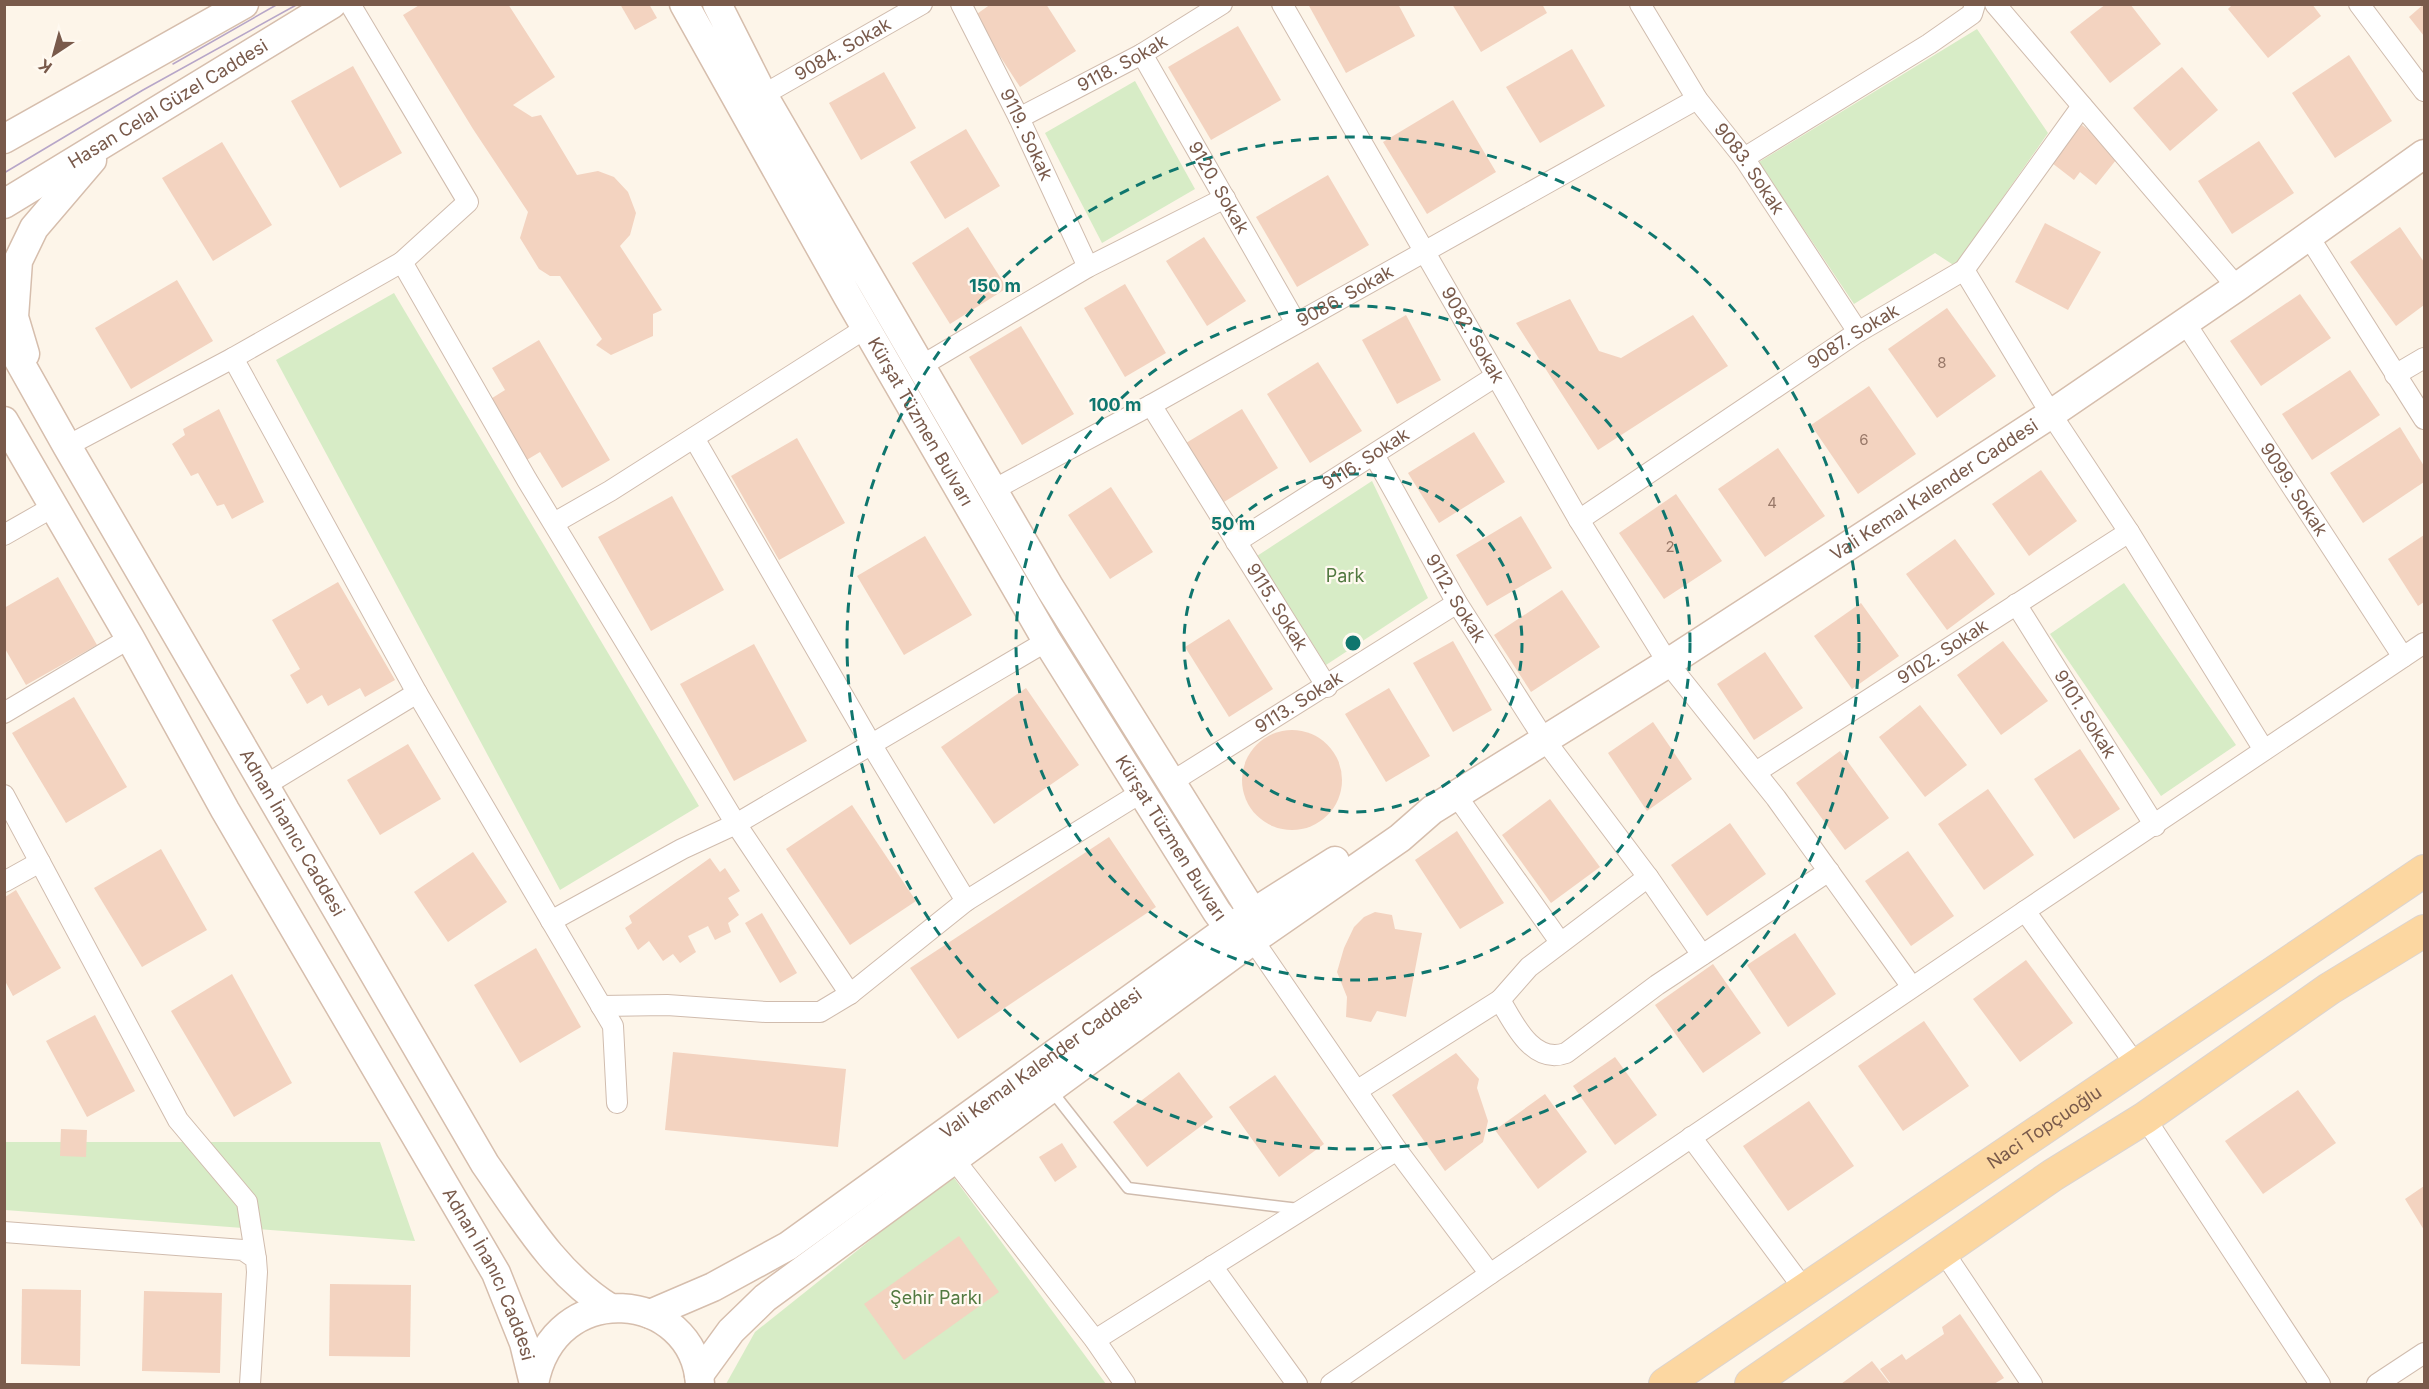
<svg xmlns="http://www.w3.org/2000/svg" width="2429" height="1389" viewBox="0 0 2429 1389" font-family="Inter,sans-serif">
  <style>
    .green { fill: #d7ecc6 }
    .building { fill: #f3d3c0 }
    .lines { fill: none; stroke-linecap: round; stroke-linejoin: round }
    .lane-casing { stroke: #d0bcae; stroke-width: 13 }
    .street-casing { stroke: #d0bcae; stroke-width: 22 }
    .secondary-casing { stroke: #d6bead; stroke-width: 31 }
    .primary-casing { stroke: #dcd4d0; stroke-width: 34 }
    .lane { stroke: #fff; stroke-width: 10 }
    .street { stroke: #fff; stroke-width: 20 }
    .secondary { stroke: #fff; stroke-width: 28 }
    .primary { stroke: #fcd7a1; stroke-width: 32 }
    .tram { stroke: #b7a6c8; stroke-width: 1.5 }
    .ring { fill: none; stroke: #0f766e; stroke-width: 3; stroke-dasharray: 10 8 }
    .labels { text-anchor: middle; stroke-width: 4.5; stroke-linejoin: round; paint-order: stroke }
    .number-label { font-size: 15px; fill: #987868 }
    .street-label { font-size: 18px; fill: #795a4b; stroke: #fff9f0 }
    .park-label { font-size: 18px; fill: #527940; stroke: #fff9f0 }
    .centre { fill: #0f766e; stroke: #fff9f0; stroke-width: 3 }
    .ring-label { font-size: 18px; text-anchor: middle; font-weight: bold; fill: #0f766e; stroke: #fff9f0; stroke-width: 4.5; stroke-linejoin: round; paint-order: stroke }
  </style>
  <rect width="100%" height="100%" fill="#fdf5e9"/>
  <g class="green">
    <path d="M 1977,29 L 2048,133 L 1955,266 L 1935,253 L 1854,304 L 1759,162 Z"/>
    <path d="M 1135,81 L 1195,189 L 1102,243 L 1045,133 Z"/>
    <path d="M 394,293 L 699,806 L 560,890 L 276,360 Z"/>
    <path d="M 1372,481 L 1428,598 L 1326,665 L 1257,556 Z"/>
    <path d="M 2124,583 L 2236,745 L 2161,796 L 2050,634 Z"/>
    <path d="M 4,1142 L 380,1142 L 415,1241 L 5,1210 Z"/>
    <path d="M 952,1175 L 1106,1384 L 726,1384 L 755,1332 Z"/>
  </g>
  <g class="building">
    <path d="M 421,4 L 508,4 L 555,77 L 513,105 L 532,117 L 541,115 L 577,175 L 598,171 L 614,177 L 628,192 L 636,213 L 630,235 L 620,246 L 662,310 L 653,314 L 653,336 L 611,355 L 596,345 L 602,339 L 560,276 L 550,276 L 539,269 L 520,238 L 528,212 L 473,129 L 403,15 Z"/>
    <path d="M 620,4 L 649,4 L 657,18 L 635,30 Z"/>
    <path d="M 991,4 L 1046,4 L 1076,51 L 1020,87 L 974,16 Z"/>
    <path d="M 1308,4 L 1398,4 L 1415,36 L 1346,73 Z"/>
    <path d="M 1452,4 L 1542,4 L 1547,13 L 1481,52 Z"/>
    <path d="M 2106,4 L 2130,4 L 2161,44 L 2110,83 L 2070,32 Z"/>
    <path d="M 2233,4 L 2312,4 L 2321,16 L 2268,58 L 2228,9 Z"/>
    <path d="M 2424,4 L 2424,36 L 2409,17 Z"/>
    <path d="M 1238,26 L 1281,100 L 1211,140 L 1168,67 Z"/>
    <path d="M 1572,49 L 1605,106 L 1540,143 L 1506,87 Z"/>
    <path d="M 2349,55 L 2392,121 L 2335,158 L 2292,93 Z"/>
    <path d="M 353,66 L 402,153 L 340,188 L 291,101 Z"/>
    <path d="M 2182,67 L 2218,110 L 2170,151 L 2133,108 Z"/>
    <path d="M 884,72 L 916,128 L 861,160 L 829,103 Z"/>
    <path d="M 1453,100 L 1496,172 L 1427,214 L 1383,142 Z"/>
    <path d="M 2082,125 L 2120,155 L 2096,185 L 2080,172 L 2074,180 L 2052,163 Z"/>
    <path d="M 966,129 L 1000,186 L 945,219 L 910,162 Z"/>
    <path d="M 2259,141 L 2294,193 L 2232,234 L 2198,181 Z"/>
    <path d="M 222,142 L 272,225 L 213,261 L 162,178 Z"/>
    <path d="M 1328,175 L 1369,245 L 1297,287 L 1256,217 Z"/>
    <path d="M 2045,223 L 2101,252 L 2068,310 L 2015,282 Z"/>
    <path d="M 968,227 L 1007,288 L 950,324 L 912,263 Z"/>
    <path d="M 2400,227 L 2424,262 L 2424,305 L 2396,326 L 2350,262 Z"/>
    <path d="M 1204,237 L 1246,301 L 1207,326 L 1166,261 Z"/>
    <path d="M 177,280 L 213,341 L 131,389 L 95,328 Z"/>
    <path d="M 1125,284 L 1166,353 L 1125,377 L 1084,308 Z"/>
    <path d="M 2300,294 L 2331,338 L 2261,386 L 2230,341 Z"/>
    <path d="M 1570,299 L 1599,351 L 1621,358 L 1693,315 L 1728,366 L 1598,450 L 1516,323 Z"/>
    <path d="M 1947,308 L 1996,376 L 1937,418 L 1888,349 Z"/>
    <path d="M 1406,315 L 1441,380 L 1397,404 L 1362,340 Z"/>
    <path d="M 1021,326 L 1074,414 L 1022,445 L 969,357 Z"/>
    <path d="M 539,340 L 610,460 L 562,488 L 540,452 L 525,461 L 489,400 L 505,390 L 492,368 Z"/>
    <path d="M 1318,362 L 1362,431 L 1310,463 L 1267,394 Z"/>
    <path d="M 2350,370 L 2380,415 L 2312,460 L 2282,414 Z"/>
    <path d="M 1869,386 L 1916,454 L 1858,494 L 1811,425 Z"/>
    <path d="M 219,409 L 264,502 L 232,519 L 224,504 L 217,506 L 198,473 L 191,476 L 172,444 L 185,435 L 183,429 Z"/>
    <path d="M 1242,409 L 1278,468 L 1224,502 L 1186,443 Z"/>
    <path d="M 2400,427 L 2424,466 L 2424,482 L 2363,523 L 2330,473 Z"/>
    <path d="M 1474,432 L 1505,482 L 1439,523 L 1408,473 Z"/>
    <path d="M 797,438 L 845,523 L 779,560 L 731,476 Z"/>
    <path d="M 1778,448 L 1825,516 L 1765,557 L 1718,489 Z"/>
    <path d="M 2041,470 L 2077,521 L 2029,556 L 1992,504 Z"/>
    <path d="M 1111,487 L 1153,552 L 1110,579 L 1068,515 Z"/>
    <path d="M 1676,494 L 1722,561 L 1664,599 L 1619,533 Z"/>
    <path d="M 672,496 L 724,590 L 651,631 L 598,537 Z"/>
    <path d="M 1521,516 L 1552,568 L 1487,606 L 1456,555 Z"/>
    <path d="M 2424,535 L 2424,602 L 2418,606 L 2388,559 Z"/>
    <path d="M 925,536 L 972,615 L 904,655 L 857,576 Z"/>
    <path d="M 1955,539 L 1995,594 L 1947,630 L 1906,574 Z"/>
    <path d="M 58,577 L 97,645 L 26,685 L 4,647 L 4,608 Z"/>
    <path d="M 338,582 L 395,680 L 365,697 L 360,688 L 328,706 L 322,695 L 307,704 L 290,675 L 300,669 L 272,620 Z"/>
    <path d="M 1562,590 L 1600,647 L 1531,692 L 1494,635 Z"/>
    <path d="M 1861,603 L 1899,656 L 1852,689 L 1814,636 Z"/>
    <path d="M 1229,619 L 1273,689 L 1229,717 L 1185,647 Z"/>
    <path d="M 1453,641 L 1492,710 L 1453,732 L 1413,663 Z"/>
    <path d="M 2003,641 L 2048,701 L 2001,735 L 1957,675 Z"/>
    <path d="M 754,644 L 807,741 L 734,781 L 680,684 Z"/>
    <path d="M 1765,652 L 1803,708 L 1754,740 L 1717,684 Z"/>
    <path d="M 1026,688 L 1079,765 L 994,824 L 941,747 Z"/>
    <path d="M 1389,688 L 1430,756 L 1386,782 L 1345,714 Z"/>
    <path d="M 74,697 L 127,787 L 66,823 L 12,733 Z"/>
    <path d="M 1920,705 L 1967,765 L 1925,797 L 1879,737 Z"/>
    <path d="M 1653,722 L 1692,779 L 1647,811 L 1608,753 Z"/>
    <circle cx="1292" cy="780" r="50"/>
    <path d="M 408,744 L 441,799 L 380,835 L 347,780 Z"/>
    <path d="M 2080,749 L 2120,809 L 2074,839 L 2034,779 Z"/>
    <path d="M 1840,751 L 1889,818 L 1845,850 L 1796,783 Z"/>
    <path d="M 1988,789 L 2034,855 L 1984,890 L 1938,824 Z"/>
    <path d="M 1550,799 L 1600,867 L 1551,903 L 1502,835 Z"/>
    <path d="M 852,805 L 916,901 L 850,945 L 786,849 Z"/>
    <path d="M 1730,823 L 1766,874 L 1707,916 L 1671,865 Z"/>
    <path d="M 1457,831 L 1504,903 L 1460,929 L 1415,860 Z"/>
    <path d="M 1109,837 L 1156,907 L 958,1039 L 910,968 Z"/>
    <path d="M 161,849 L 207,930 L 142,967 L 94,888 Z"/>
    <path d="M 1908,851 L 1954,916 L 1911,946 L 1865,881 Z"/>
    <path d="M 473,852 L 507,902 L 448,942 L 414,892 Z"/>
    <path d="M 710,858 L 720,872 L 725,868 L 740,891 L 728,898 L 739,915 L 728,923 L 731,932 L 715,940 L 708,926 L 688,936 L 696,952 L 680,963 L 673,954 L 663,961 L 649,941 L 638,950 L 625,928 L 632,923 L 629,916 Z"/>
    <path d="M 16,890 L 61,968 L 13,996 L 5,981 L 5,897 Z"/>
    <path d="M 1375,912 L 1392,915 L 1395,929 L 1422,933 L 1406,1017 L 1377,1011 L 1371,1022 L 1346,1017 L 1347,997 L 1337,972 L 1344,948 L 1354,927 L 1364,917 Z"/>
    <path d="M 762,913 L 797,973 L 780,983 L 745,923 Z"/>
    <path d="M 1795,933 L 1836,994 L 1788,1027 L 1747,965 Z"/>
    <path d="M 536,948 L 581,1027 L 520,1063 L 474,985 Z"/>
    <path d="M 2026,960 L 2073,1023 L 2020,1062 L 1973,999 Z"/>
    <path d="M 1713,964 L 1761,1033 L 1703,1073 L 1655,1005 Z"/>
    <path d="M 232,974 L 292,1083 L 234,1117 L 171,1011 Z"/>
    <path d="M 95,1015 L 135,1091 L 87,1117 L 46,1041 Z"/>
    <path d="M 1924,1021 L 1969,1086 L 1903,1131 L 1858,1066 Z"/>
    <path d="M 673,1052 L 846,1069 L 838,1147 L 665,1130 Z"/>
    <path d="M 1456,1053 L 1479,1079 L 1477,1088 L 1488,1121 L 1483,1142 L 1445,1171 L 1392,1095 Z"/>
    <path d="M 1615,1057 L 1657,1115 L 1615,1145 L 1573,1086 Z"/>
    <path d="M 1179,1072 L 1213,1117 L 1147,1167 L 1113,1122 Z"/>
    <path d="M 1275,1075 L 1324,1144 L 1279,1177 L 1229,1107 Z"/>
    <path d="M 2298,1090 L 2336,1143 L 2263,1194 L 2225,1141 Z"/>
    <path d="M 1545,1094 L 1587,1152 L 1538,1189 L 1495,1130 Z"/>
    <path d="M 1809,1101 L 1854,1166 L 1788,1211 L 1743,1146 Z"/>
    <path d="M 61,1129 L 87,1130 L 86,1157 L 60,1156 Z"/>
    <path d="M 1062,1143 L 1077,1167 L 1055,1182 L 1039,1157 Z"/>
    <path d="M 2424,1186 L 2424,1230 L 2405,1199 Z"/>
    <path d="M 959,1236 L 999,1292 L 904,1360 L 864,1304 Z"/>
    <path d="M 330,1284 L 411,1285 L 410,1357 L 329,1356 Z"/>
    <path d="M 22,1289 L 81,1290 L 80,1366 L 21,1364 Z"/>
    <path d="M 144,1291 L 222,1293 L 220,1373 L 142,1371 Z"/>
    <path d="M 1960,1314 L 2004,1378 L 1994,1384 L 1891,1384 L 1880,1369 L 1902,1354 L 1906,1360 L 1944,1334 L 1942,1327 Z"/>
    <path d="M 1872,1361 L 1890,1384 L 1841,1384 Z"/>
  </g>
  <g class="lines">
    <g class="lane-casing">
      <path id="lane" d="M 1051,1090 L 1128,1188 L 1299,1209"/>
    </g>
    <g class="street-casing">
      <g id="street">
        <path id="s1" d="M 961,4 L 1019,118 L 1088,267"/>
        <path id="s2" d="M 1282,4 L 1579,520 L 1668,663 L 1776,798 L 1912,987"/>
        <path id="s3" d="M 1640,4 L 1697,99 L 1744,158 L 1858,332"/>
        <path d="M 1995,4 L 2237,287"/>
        <path d="M 2359,4 L 2424,91"/>
        <path id="s4" d="M 1142,54 L 1296,323"/>
        <path id="s5" d="M 763,95 L 922,4"/>
        <path id="s6" d="M 1019,118 L 1142,54 L 1222,4"/>
        <path d="M 1744,158 L 1929,44 L 1972,14 L 1975,4"/>
        <path d="M 2309,237 L 2424,419"/>
        <path d="M 402,262 L 527,480 L 736,824 L 850,994"/>
        <path d="M 1964,270 L 2051,414 L 2129,532 L 2264,750"/>
        <path id="s7" d="M 2184,321 L 2403,657"/>
        <path d="M 233,358 L 402,262 L 468,202 L 350,4"/>
        <path d="M 921,366 L 1088,267 L 1225,198"/>
        <path d="M 2395,375 L 2424,358"/>
        <path id="s8" d="M 1151,405 L 1327,687"/>
        <path d="M 694,438 L 871,744 L 966,901"/>
        <path d="M 67,446 L 233,358 L 417,693 L 613,1026 L 617,1103"/>
        <path id="s9" d="M 1374,455 L 1457,603 L 1544,739 L 1648,877 L 1702,955"/>
        <path id="s10" d="M 993,490 L 1151,405 L 1697,99"/>
        <path id="s11" d="M 1579,520 L 1858,332 L 1964,270 L 2082,106"/>
        <path d="M 554,523 L 610,491 L 866,328"/>
        <path d="M 4,535 L 53,507"/>
        <path id="s12" d="M 1236,542 L 1496,376"/>
        <path id="s13" d="M 2016,604 L 2155,826"/>
        <path d="M 4,713 L 130,638"/>
        <path id="s14" d="M 1756,772 L 2129,532"/>
        <path id="s15" d="M 1170,783 L 1457,603"/>
        <path d="M 264,786 L 417,693"/>
        <path d="M 4,795 L 178,1120 L 247,1202 L 256,1259"/>
        <path d="M 1456,795 L 1560,942"/>
        <path d="M 4,882 L 40,862"/>
        <path d="M 2025,911 L 2136,1065"/>
        <path d="M 551,921 L 682,849 L 736,824 L 1047,641"/>
        <path d="M 1253,940 L 1397,1150 L 1490,1274 L 2025,911 L 2424,643"/>
        <path d="M 1500,1000 L 1529,967 L 1648,877"/>
        <path d="M 601,1006 L 667,1005 L 766,1012 L 820,1012 L 850,994 L 966,901 L 1142,792"/>
        <path d="M 1358,1090 L 1500,1000 C 1514,1024 1533,1065 1566,1053 L 1657,985 L 1829,871"/>
        <path d="M 2145,1118 L 2320,1384"/>
        <path d="M 1691,1137 L 1804,1289"/>
        <path d="M 953,1158 L 1095,1340 L 1125,1384"/>
        <path d="M 4,1232 L 243,1250 L 256,1259 L 257,1272 L 250,1384"/>
        <path d="M 1943,1251 L 2032,1384"/>
        <path d="M 1212,1266 L 1297,1384"/>
        <path d="M 1095,1340 L 1397,1150"/>
        <path d="M 1331,1384 L 1490,1274"/>
        <path d="M 2377,1384 L 2424,1353"/>
      </g>
    </g>
    <g class="secondary-casing">
      <g id="secondary">
        <path id="s16" d="M 684,4 L 848,297 L 1047,641 L 1217,912 L 1229,928 L 1253,940 L 1253,913 L 1050,588 L 763,95 L 717,4"/>
        <path d="M 4,139 L 244,4"/>
        <path id="s17" d="M 4,204 L 332,4"/>
        <path id="s18" d="M 4,334 L 67,446 L 485,1164 C 522,1217 555,1274 610,1308"/>
        <path d="M 25,354 L 14,317 L 18,261 L 34,228 L 92,160"/>
        <path id="s19" d="M 4,421 L 130,638 L 225,810 L 496,1273 L 524,1343 L 534,1384"/>
        <path id="s20" d="M 650,1314 L 713,1287 L 788,1246 L 1229,928 L 1335,861"/>
        <path id="s21" d="M 699,1375 L 731,1331 L 765,1298 L 1253,940 L 1400,838 L 1432,810 L 1668,663 L 2051,414 L 2237,287 L 2424,154"/>
        <path d="M 534,1384 C 554,1276 694,1290 700,1384"/>
      </g>
    </g>
    <g class="primary-casing">
      <g id="primary">
        <path id="s22" d="M 1665,1384 L 2424,871"/>
        <path d="M 1751,1384 L 2053,1175 L 2145,1118 L 2329,989 L 2424,931"/>
      </g>
    </g>
    <use href="#lane" class="lane"/>
    <use href="#street" class="street"/>
    <use href="#secondary" class="secondary"/>
    <use href="#primary" class="primary"/>
    <g class="tram">
      <path d="M 173,64 L 278,4"/>
      <path d="M 4,173 L 143,90 L 298,4"/>
    </g>
  </g>
  <g class="ring">
    <circle cx="1353" cy="643" r="169"/>
    <circle cx="1353" cy="643" r="337"/>
    <circle cx="1353" cy="643" r="506"/>
  </g>
  <g class="labels">
    <g class="number-label">
      <text x="1942" y="368">8</text>
      <text x="1864" y="445">6</text>
      <text x="1772" y="508">4</text>
      <text x="1670" y="552">2</text>
    </g>
    <g class="street-label">
      <text dy="6" stroke="none"><textPath href="#s5" startOffset="92">9084. Sokak</textPath></text>
      <text dy="6" stroke="none"><textPath href="#s6" startOffset="117">9118. Sokak</textPath></text>
      <text dy="6" stroke="none"><textPath href="#s17" startOffset="192">Hasan Celal Güzel Caddesi</textPath></text>
      <text dy="6" stroke="none"><textPath href="#s1" startOffset="146">9119. Sokak</textPath></text>
      <text dy="6" stroke="none"><textPath href="#s3" startOffset="198">9083. Sokak</textPath></text>
      <text dy="6" stroke="none"><textPath href="#s4" startOffset="154">9120. Sokak</textPath></text>
      <text dy="6" stroke="none"><textPath href="#s10" startOffset="402">9086. Sokak</textPath></text>
      <text dy="6" stroke="none"><textPath href="#s2" startOffset="382">9082. Sokak</textPath></text>
      <text dy="6" stroke="none"><textPath href="#s11" startOffset="330">9087. Sokak</textPath></text>
      <text dy="6" stroke="none"><textPath href="#s16" startOffset="480">Kürşat Tüzmen Bulvarı</textPath></text>
      <text dy="6" stroke="none"><textPath href="#s12" startOffset="154">9116. Sokak</textPath></text>
      <text dy="6" stroke="none"><textPath href="#s7" startOffset="201">9099. Sokak</textPath></text>
      <text dy="6" stroke="none"><textPath href="#s21" startOffset="1524">Vali Kemal Kalender Caddesi</textPath></text>
      <text dy="6" stroke="none"><textPath href="#s9" startOffset="165">9112. Sokak</textPath></text>
      <text dy="6" stroke="none"><textPath href="#s8" startOffset="238">9115. Sokak</textPath></text>
      <text dy="6" stroke="none"><textPath href="#s14" startOffset="222">9102. Sokak</textPath></text>
      <text dy="6" stroke="none"><textPath href="#s15" startOffset="152">9113. Sokak</textPath></text>
      <text dy="6" stroke="none"><textPath href="#s13" startOffset="130">9101. Sokak</textPath></text>
      <text dy="6" stroke="none"><textPath href="#s18" startOffset="576">Adnan İnanıcı Caddesi</textPath></text>
      <text dy="6" stroke="none"><textPath href="#s16" startOffset="966">Kürşat Tüzmen Bulvarı</textPath></text>
      <text dy="6" stroke="none"><textPath href="#s20" startOffset="466">Vali Kemal Kalender Caddesi</textPath></text>
      <text dy="6" stroke="none"><textPath href="#s22" startOffset="458">Naci Topçuoğlu</textPath></text>
      <text dy="6" stroke="none"><textPath href="#s19" startOffset="982">Adnan İnanıcı Caddesi</textPath></text>
    </g>
    <g class="park-label">
      <text x="1345" y="582">Park</text>
      <text x="936" y="1304">Şehir Parkı</text>
    </g>
  </g>
  <circle cx="1353" cy="643" r="9" class="centre"/>
  <g class="ring-label">
    <text x="995" y="292">150 m</text>
    <text x="1115" y="411">100 m</text>
    <text x="1233" y="530">50 m</text>
  </g>
  <rect width="2429" height="1389" fill="none" stroke="#795a4b" stroke-width="12"/>
  <g transform="translate(54 54) rotate(216)" stroke="#fff9f0" stroke-width="4.5" paint-order="stroke">
  <path d="M0-4.5L10 22L0 15L-10 22Z" fill="#795a4b"/>
  <text y="-9" font-size="16" font-weight="bold" text-anchor="middle" fill="#795a4b">K</text>
  </g>
</svg>
